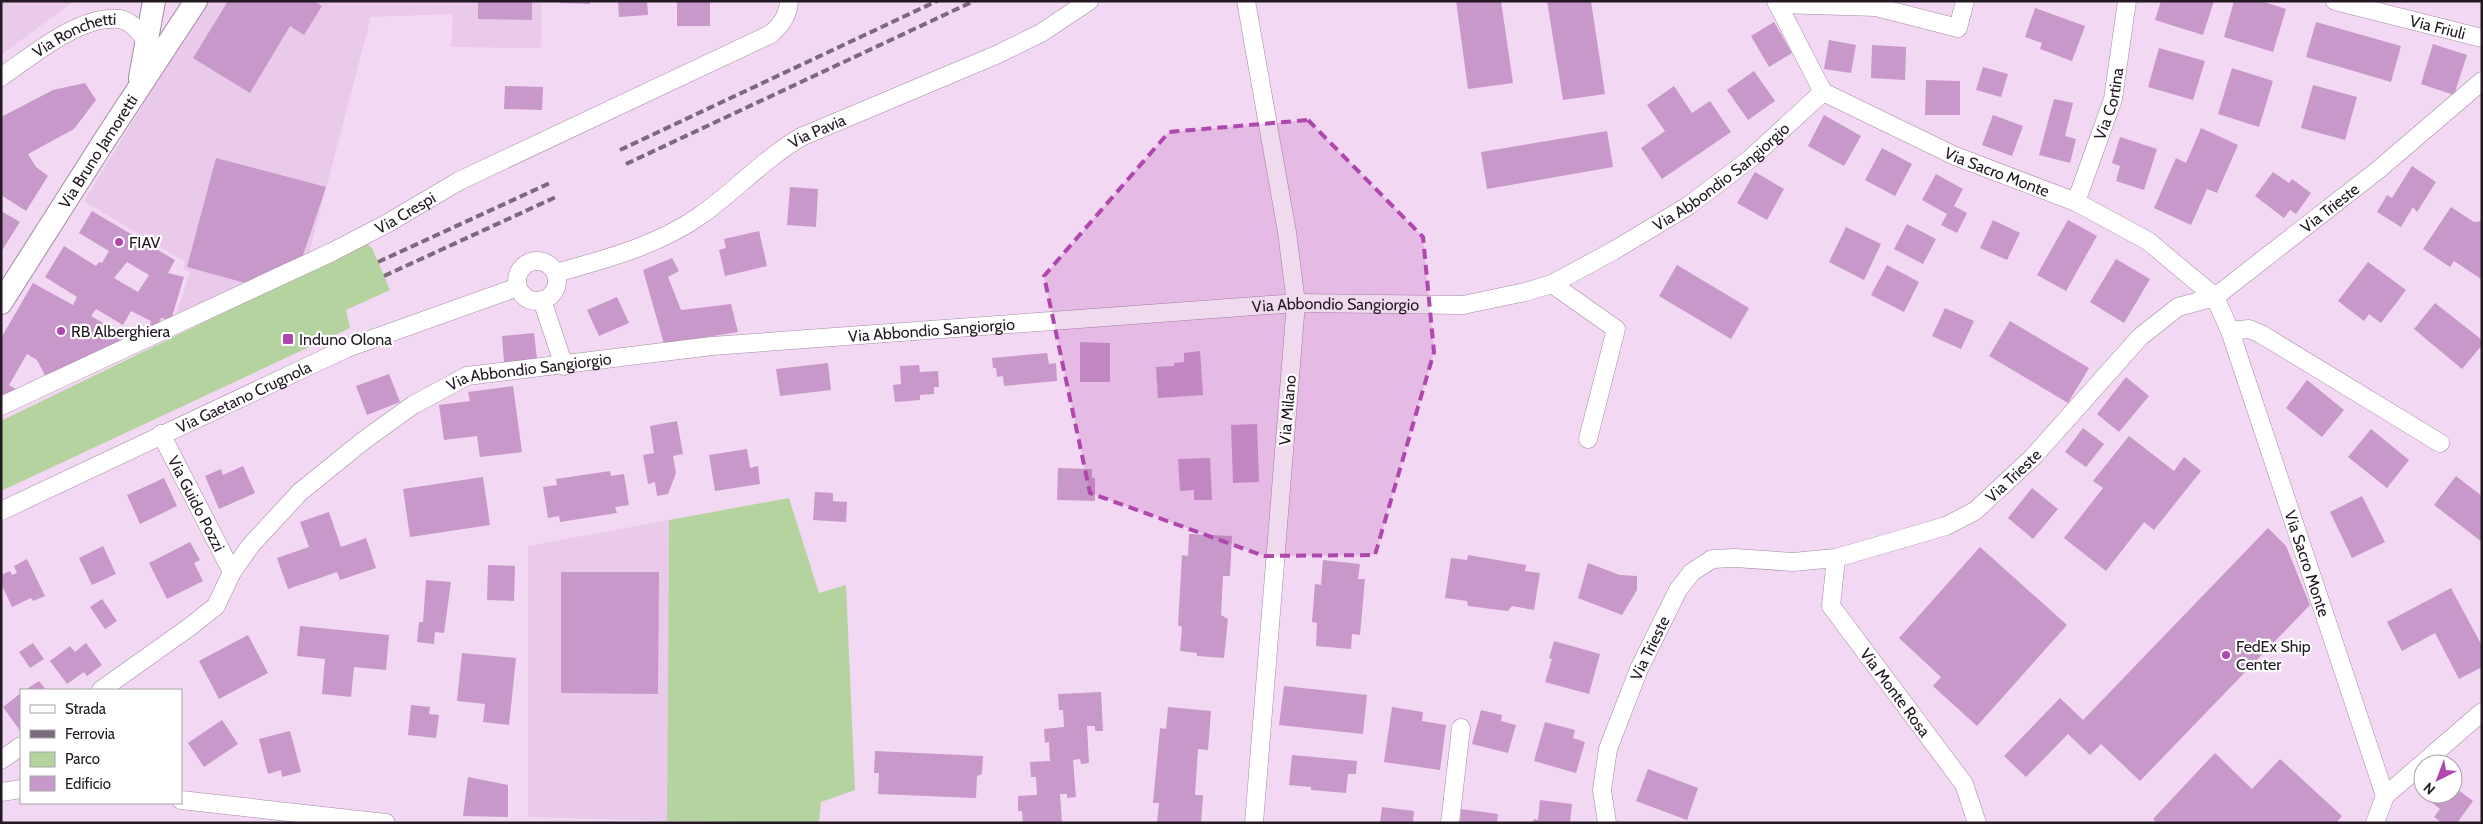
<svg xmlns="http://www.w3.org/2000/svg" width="2483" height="824" viewBox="0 0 2483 824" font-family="Cabin,sans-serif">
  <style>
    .built { fill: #e9caea }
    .green { fill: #b5d39e }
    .building { fill: #c798c9; fill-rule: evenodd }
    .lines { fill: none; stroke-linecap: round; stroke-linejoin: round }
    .minor-casing { stroke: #a38aa3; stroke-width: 19 }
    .tertiary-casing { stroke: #a38aa3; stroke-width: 24 }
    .minor { stroke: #fff; stroke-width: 18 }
    .tertiary { stroke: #fff; stroke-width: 22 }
    .rail { stroke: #7a6a7b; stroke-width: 4; stroke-dasharray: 8 4; stroke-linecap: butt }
    .marked { fill: #af48ac; fill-opacity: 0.2; stroke: #af48ac; stroke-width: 4; stroke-dasharray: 10 6; stroke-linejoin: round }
    .poi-dot { fill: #af48ac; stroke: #fff; stroke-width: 2 }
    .labels { text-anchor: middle; stroke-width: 4.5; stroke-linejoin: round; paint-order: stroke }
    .street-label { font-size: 16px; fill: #221923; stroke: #fff }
    .poi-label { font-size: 16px; fill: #221923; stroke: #fff; text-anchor: start }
  </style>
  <rect width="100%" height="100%" fill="#f3d8f3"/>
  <g class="built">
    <path d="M 1,1 L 74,1 L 1,55 Z"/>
    <path d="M 206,1 L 542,1 L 541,48 L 451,47 L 453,14 L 371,17 L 307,261 L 175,319 L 190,272 L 183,269 L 185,262 L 84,201 Z"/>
    <path d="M 669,520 L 667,821 L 528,817 L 528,546 Z"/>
  </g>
  <g class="green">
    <path d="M 367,243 L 372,248 L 390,290 L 346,310 L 350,328 L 1,491 L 1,421 Z"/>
    <path d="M 789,498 L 819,593 L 846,585 L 855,790 L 821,802 L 819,823 L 667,821 L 669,520 Z"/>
  </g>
  <g class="building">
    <path d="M 228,1 L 314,1 L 322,6 L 304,35 L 290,26 L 250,93 L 193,58 Z"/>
    <path d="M 478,1 L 532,1 L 532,20 L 478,19 Z"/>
    <path d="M 560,1 L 590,1 L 590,4 L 560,3 Z"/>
    <path d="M 618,1 L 647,1 L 648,15 L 619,17 Z"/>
    <rect x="677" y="1" width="33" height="25"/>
    <path d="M 1456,1 L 1501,1 L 1513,83 L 1468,89 Z"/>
    <path d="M 1547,1 L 1591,1 L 1605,94 L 1563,100 Z"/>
    <path d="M 2161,1 L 2214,1 L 2203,35 L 2155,20 Z"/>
    <path d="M 2234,1 L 2261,1 L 2286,9 L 2273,52 L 2224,37 Z"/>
    <path d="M 2035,8 L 2085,26 L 2072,61 L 2040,49 L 2042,43 L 2025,37 Z"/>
    <path d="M 1774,22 L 1792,53 L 1769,67 L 1751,36 Z"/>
    <path d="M 2316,22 L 2401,46 L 2391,82 L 2306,57 Z"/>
    <path d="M 1829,40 L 1856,45 L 1851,73 L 1824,69 Z"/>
    <path d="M 2433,44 L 2467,55 L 2454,95 L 2421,84 Z"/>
    <path d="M 1872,45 L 1906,47 L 1905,80 L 1871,78 Z"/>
    <path d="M 2159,48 L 2205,61 L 2193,100 L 2148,87 Z"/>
    <path d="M 1983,67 L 2008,74 L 2001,97 L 1976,90 Z"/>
    <path d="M 2232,68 L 2273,81 L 2259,127 L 2218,114 Z"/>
    <path d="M 1754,71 L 1775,101 L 1748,120 L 1727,90 Z"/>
    <path d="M 1926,80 L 1960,81 L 1960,115 L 1925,115 Z"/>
    <path d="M 85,83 L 96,100 L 74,129 L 28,154 L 36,167 L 48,176 L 26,211 L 1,195 L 1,117 L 53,90 Z"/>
    <path d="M 2313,85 L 2357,97 L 2345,140 L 2301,128 Z"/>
    <path d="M 505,86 L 543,87 L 542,110 L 504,109 Z"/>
    <path d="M 1674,86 L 1692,113 L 1710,101 L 1731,132 L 1662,179 L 1641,148 L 1665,131 L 1647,105 Z"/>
    <path d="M 2054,99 L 2073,103 L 2065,136 L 2076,139 L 2070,163 L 2039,155 Z"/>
    <path d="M 1824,115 L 1861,136 L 1844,166 L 1808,146 Z"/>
    <path d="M 1993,115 L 2023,126 L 2012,156 L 1982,145 Z"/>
    <path d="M 2201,128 L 2238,145 L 2217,193 L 2207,189 L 2191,225 L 2154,208 L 2176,158 L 2186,163 Z"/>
    <path d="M 1607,131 L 1613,167 L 1487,189 L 1481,152 Z"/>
    <path d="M 2120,137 L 2157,149 L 2144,190 L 2116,181 L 2120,166 L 2112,163 Z"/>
    <path d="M 1882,148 L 1912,164 L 1895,196 L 1865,180 Z"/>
    <path d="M 216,158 L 326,187 L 301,261 L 249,284 L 187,267 Z"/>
    <path d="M 2412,166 L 2436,182 L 2417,212 L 2413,207 L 2401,227 L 2377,212 L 2387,195 L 2392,198 Z"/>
    <path d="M 1755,172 L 1784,189 L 1767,220 L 1737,203 Z"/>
    <path d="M 2273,172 L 2289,183 L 2292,179 L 2311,193 L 2296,214 L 2290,210 L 2284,218 L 2255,196 Z"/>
    <path d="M 1936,174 L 1963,189 L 1954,206 L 1967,213 L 1957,233 L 1941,225 L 1947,214 L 1922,200 Z"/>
    <path d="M 790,187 L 818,189 L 816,227 L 787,225 Z"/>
    <path d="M 2451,207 L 2474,222 L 2482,221 L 2481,279 L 2454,261 L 2450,267 L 2423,249 Z"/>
    <path d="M 1,211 L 20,222 L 1,252 Z"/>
    <path d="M 92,211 L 175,260 L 168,273 L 184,277 L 171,320 L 161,318 L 158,326 L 150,325 L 151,321 L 131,311 L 123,325 L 96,309 L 91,316 L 128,337 L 47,379 L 37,360 L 27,354 L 9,385 L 22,393 L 1,402 L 1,338 L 33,283 L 73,305 L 77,297 L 45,277 L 64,246 L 96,266 L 99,262 L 102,263 L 109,251 L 79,233 ZM 127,262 L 149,275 L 138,292 L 114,278 Z"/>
    <path d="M 1993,220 L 2020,233 L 2007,260 L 1980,248 Z"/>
    <path d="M 2068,220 L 2097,236 L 2066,291 L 2037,275 Z"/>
    <path d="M 1907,224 L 1936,239 L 1923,264 L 1894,249 Z"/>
    <path d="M 1846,227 L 1881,244 L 1864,280 L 1829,262 Z"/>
    <path d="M 759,231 L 767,266 L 725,276 L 719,250 L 726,248 L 724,239 Z"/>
    <path d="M 672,258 L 679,271 L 668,277 L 681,310 L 731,304 L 738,332 L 664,344 L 643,270 Z"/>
    <path d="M 2116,259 L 2150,279 L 2124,323 L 2090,302 Z"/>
    <path d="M 2368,262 L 2406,290 L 2381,323 L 2369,314 L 2364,321 L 2338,301 Z"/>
    <path d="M 1677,265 L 1749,308 L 1731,339 L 1659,296 Z"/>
    <path d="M 1887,265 L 1919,282 L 1904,312 L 1871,295 Z"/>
    <path d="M 617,297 L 629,323 L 599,336 L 587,310 Z"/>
    <path d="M 2435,303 L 2482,340 L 2482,345 L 2462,369 L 2414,329 Z"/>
    <path d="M 1945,308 L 1974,321 L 1961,349 L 1932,336 Z"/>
    <path d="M 2010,321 L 2089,368 L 2068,403 L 1989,356 Z"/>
    <path d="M 534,333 L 537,359 L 504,362 L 502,336 Z"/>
    <path d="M 1080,342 L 1110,343 L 1110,382 L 1080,382 Z"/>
    <path d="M 1200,351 L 1203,395 L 1158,398 L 1156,367 L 1174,366 L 1174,363 L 1184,362 L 1184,353 Z"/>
    <path d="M 1047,353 L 1049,364 L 1056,363 L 1057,381 L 1004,386 L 1003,376 L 997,377 L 996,368 L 993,368 L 992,358 Z"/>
    <path d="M 828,363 L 831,390 L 780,396 L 776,369 Z"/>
    <path d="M 919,365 L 920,372 L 938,371 L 939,387 L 934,387 L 934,394 L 920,395 L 920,400 L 895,402 L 893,385 L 901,384 L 900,366 Z"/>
    <path d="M 389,374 L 400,402 L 367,415 L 356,386 Z"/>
    <path d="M 2126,377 L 2149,396 L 2119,432 L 2097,414 Z"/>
    <path d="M 2307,380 L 2344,410 L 2322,437 L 2286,408 Z"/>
    <path d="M 513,386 L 522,452 L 480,457 L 477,436 L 444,440 L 439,405 L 470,401 L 468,392 Z"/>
    <path d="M 677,421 L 683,454 L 673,456 L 676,473 L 668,494 L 657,496 L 655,482 L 648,484 L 643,455 L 654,453 L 650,426 Z"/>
    <path d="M 1257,424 L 1259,482 L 1233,483 L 1231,425 Z"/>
    <path d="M 2083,428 L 2104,444 L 2086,467 L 2065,452 Z"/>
    <path d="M 2371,429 L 2409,460 L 2387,488 L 2348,457 Z"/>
    <path d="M 2129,436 L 2174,471 L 2184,457 L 2201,471 L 2154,530 L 2144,522 L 2106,571 L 2064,538 L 2103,488 L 2093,481 Z"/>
    <path d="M 747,449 L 750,468 L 758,466 L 760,484 L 715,491 L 709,455 Z"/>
    <path d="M 1210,458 L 1212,500 L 1194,500 L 1194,490 L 1180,491 L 1178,459 Z"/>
    <path d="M 243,466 L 255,493 L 219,509 L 205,476 L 221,469 L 223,475 Z"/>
    <path d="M 1058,468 L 1092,469 L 1092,478 L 1095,478 L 1095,501 L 1057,500 Z"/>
    <path d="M 610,471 L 611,476 L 624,474 L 629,505 L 615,507 L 617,513 L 560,522 L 559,516 L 548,518 L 543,487 L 557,485 L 556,479 Z"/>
    <path d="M 2456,476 L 2482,496 L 2482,542 L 2434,505 Z"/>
    <path d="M 483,477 L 490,525 L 410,537 L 403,489 Z"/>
    <path d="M 164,478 L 177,506 L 140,524 L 127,495 Z"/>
    <path d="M 2032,488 L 2058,509 L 2033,539 L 2008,518 Z"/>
    <path d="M 815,492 L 833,493 L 833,501 L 847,502 L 846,522 L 813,520 Z"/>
    <path d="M 2362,496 L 2385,542 L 2352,558 L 2330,512 Z"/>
    <path d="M 329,512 L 341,547 L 366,538 L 376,568 L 340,580 L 337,572 L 288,589 L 277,558 L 309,547 L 300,522 Z"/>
    <path d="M 2268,528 L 2286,546 L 2310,605 L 2140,781 L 2101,744 L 2090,755 L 2068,734 L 2026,777 L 2004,756 L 2060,698 L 2083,720 Z"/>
    <path d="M 1189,534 L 1232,536 L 1230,576 L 1223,576 L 1221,615 L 1228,619 L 1224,658 L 1197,656 L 1197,653 L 1180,651 L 1182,627 L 1178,625 L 1182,555 L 1188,556 Z"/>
    <path d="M 190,542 L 200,560 L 194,563 L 203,581 L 167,599 L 149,563 Z"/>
    <path d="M 103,546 L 116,574 L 92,585 L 79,558 Z"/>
    <path d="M 1980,547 L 2067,625 L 1977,726 L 1933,686 L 1941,677 L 1899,638 Z"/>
    <path d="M 1468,555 L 1526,565 L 1525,571 L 1540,573 L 1534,610 L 1512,606 L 1508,611 L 1468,606 L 1467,601 L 1445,598 L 1451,558 L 1467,560 Z"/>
    <path d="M 27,559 L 45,596 L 33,601 L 31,598 L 12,607 L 1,583 L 1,575 L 10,571 L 12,575 L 17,573 L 14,566 Z"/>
    <path d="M 1323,560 L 1360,564 L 1358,579 L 1365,579 L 1360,635 L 1352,634 L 1351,649 L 1316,646 L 1317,623 L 1312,622 L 1315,584 L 1321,585 Z"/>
    <path d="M 1588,563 L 1620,575 L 1637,576 L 1637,590 L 1622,615 L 1578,598 Z"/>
    <path d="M 488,565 L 515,566 L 514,601 L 487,600 Z"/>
    <path d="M 561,572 L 659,572 L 658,694 L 561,693 Z"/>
    <path d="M 426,580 L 451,582 L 444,633 L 435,632 L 434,644 L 417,642 L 419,622 L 423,622 Z"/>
    <path d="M 2451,588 L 2482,646 L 2482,667 L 2459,679 L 2435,633 L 2402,651 L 2387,622 Z"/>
    <path d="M 102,599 L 117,621 L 105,629 L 90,607 Z"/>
    <path d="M 300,626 L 389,635 L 386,670 L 354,667 L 351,697 L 322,694 L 325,659 L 297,656 Z"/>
    <path d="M 248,635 L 268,673 L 219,699 L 199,661 Z"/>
    <path d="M 1554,641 L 1600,654 L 1589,694 L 1545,682 L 1552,659 L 1549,658 Z"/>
    <path d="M 33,643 L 44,659 L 30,668 L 19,652 Z"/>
    <path d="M 86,643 L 102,665 L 87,676 L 84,672 L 67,684 L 50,661 L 70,646 L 75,652 Z"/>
    <path d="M 462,653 L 516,658 L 509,725 L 483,722 L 485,704 L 457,701 Z"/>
    <path d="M 39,681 L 46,690 L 25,690 Z"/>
    <path d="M 1284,686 L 1367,695 L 1363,734 L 1279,725 Z"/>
    <path d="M 1101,692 L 1103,731 L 1095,731 L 1095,726 L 1087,726 L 1089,763 L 1081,764 L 1080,759 L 1073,760 L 1076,797 L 1067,798 L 1067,794 L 1060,794 L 1062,823 L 1023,823 L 1022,811 L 1018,811 L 1018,796 L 1037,795 L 1036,777 L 1031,777 L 1030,762 L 1050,761 L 1049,742 L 1045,743 L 1044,729 L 1064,727 L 1063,710 L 1059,710 L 1058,694 Z"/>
    <path d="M 21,693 L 21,732 L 3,707 Z"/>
    <path d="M 411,705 L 430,707 L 429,714 L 439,715 L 436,738 L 408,735 Z"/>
    <path d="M 1168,707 L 1211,711 L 1208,750 L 1198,749 L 1195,795 L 1203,795 L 1201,823 L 1157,823 L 1159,803 L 1153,803 L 1160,728 L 1166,729 Z"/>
    <path d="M 1392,707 L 1423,712 L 1422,721 L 1446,725 L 1440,770 L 1384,762 Z"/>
    <path d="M 1481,710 L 1502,715 L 1501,721 L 1516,725 L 1508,753 L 1472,744 Z"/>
    <path d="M 222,720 L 238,744 L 204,767 L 188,743 Z"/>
    <path d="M 1545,722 L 1575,730 L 1573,738 L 1585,742 L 1576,773 L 1534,761 Z"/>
    <path d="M 290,731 L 301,772 L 282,777 L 281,770 L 268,774 L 259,739 Z"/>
    <path d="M 875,751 L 983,756 L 982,774 L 977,776 L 976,798 L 878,794 L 879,773 L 874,773 Z"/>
    <path d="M 2215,753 L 2252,789 L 2280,759 L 2342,816 L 2336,823 L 2157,823 L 2153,819 Z"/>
    <path d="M 1292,755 L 1357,761 L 1356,774 L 1348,774 L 1346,793 L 1311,790 L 1311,787 L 1289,785 Z"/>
    <path d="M 1648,769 L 1698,788 L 1687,820 L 1636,801 Z"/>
    <path d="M 468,777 L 508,785 L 508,817 L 463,816 Z"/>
    <path d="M 2453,786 L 2473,801 L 2457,823 L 2442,823 L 2434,817 L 2440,809 L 2431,802 L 2438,794 L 2453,794 Z"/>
    <path d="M 1540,800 L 1572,804 L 1570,823 L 1533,823 L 1534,819 L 1538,820 Z"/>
    <path d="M 1382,807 L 1414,811 L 1413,823 L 1380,823 Z"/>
    <path d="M 1461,809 L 1498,814 L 1497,823 L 1460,823 Z"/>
  </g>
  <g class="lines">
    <g class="minor-casing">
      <g id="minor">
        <path d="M 1246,1 L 1287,232 L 1296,303 L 1254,823"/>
        <path id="s1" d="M 1776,1 L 1823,92 L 1955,156 L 2076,202 L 2148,241 L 2215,297 L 2230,331 L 2385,796"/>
        <path id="s2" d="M 2335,1 L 2482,38"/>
        <path d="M 1777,4 L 1876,7 L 1958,28 L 1965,1"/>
        <path id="s3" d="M 1,77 C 32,56 79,15 119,19 C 132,21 141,33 147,43"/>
        <path id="s4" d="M 2076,202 L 2113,99 L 2127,1"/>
        <circle cx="537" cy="281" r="20"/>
        <path id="s5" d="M 556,273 C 606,259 659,245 701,215 C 736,190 764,159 801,137 L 996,55 L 1041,33 L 1089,1"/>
        <path d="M 1552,284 L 1616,329 L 1588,439"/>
        <path d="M 542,300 L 564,366"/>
        <path d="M 2230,331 L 2249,329 L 2261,334 L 2440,443"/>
        <path id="s6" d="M 1,406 L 332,252 L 388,223 L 459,181 L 771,34 C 781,25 788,16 789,1"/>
        <path id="s7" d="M 161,434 L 232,572"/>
        <path id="s8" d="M 1,511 L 347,348 L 518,287"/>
        <path id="s9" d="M 1836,558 L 1831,606 L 1964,784 L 1977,823"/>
        <path id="s10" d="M 101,690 L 191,626 L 216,606 L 232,572 L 251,545 L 300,492 L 363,441 L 413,405 L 467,376 L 712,346 L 1296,303 L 1463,305 L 1525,292 L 1552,284 L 1613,251 L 1688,206 L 1750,159 L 1823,92"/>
        <path d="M 1,760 L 21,746"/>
        <path d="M 1,792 L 21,789"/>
        <path d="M 181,800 L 386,823"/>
        <path d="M 1450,823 L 1461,728"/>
        <path id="s11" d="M 1607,823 L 1602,790 L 1608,749 L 1639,669 L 1678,590 L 1692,572 L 1712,559 L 1735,558 L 1793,562 L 1836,558 L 1946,526 L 1975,511 L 2033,457 L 2140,337 L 2178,307 L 2215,297 L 2378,170 L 2482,81"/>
        <path d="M 2375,823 L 2385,796 L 2482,712"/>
      </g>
    </g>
    <g class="tertiary-casing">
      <g id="tertiary">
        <path d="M 140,78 L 154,1"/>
        <path id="s12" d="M 1,303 L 106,138 L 196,1"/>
      </g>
    </g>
    <use href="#minor" class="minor"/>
    <use href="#tertiary" class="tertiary"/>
    <g class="rail">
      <path d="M 620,150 L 937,1"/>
      <path d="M 626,164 L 974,1"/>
      <path d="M 378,262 L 550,183"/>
      <path d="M 384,276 L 556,197"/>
    </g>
  </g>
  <path class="marked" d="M 1308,120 L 1423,237 L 1434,352 L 1375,555 L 1264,556 L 1090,493 L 1044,276 L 1169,132 Z"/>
  <g class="poi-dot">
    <circle cx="119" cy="242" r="5"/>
    <circle cx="61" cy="331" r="5"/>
    <rect x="282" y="333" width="12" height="12" rx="2.5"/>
    <circle cx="2226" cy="655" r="5"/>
  </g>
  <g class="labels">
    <g class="street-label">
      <text dy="6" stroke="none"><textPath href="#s2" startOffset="106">Via Friuli</textPath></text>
      <text dy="6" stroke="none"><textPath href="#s3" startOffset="86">Via Ronchetti</textPath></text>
      <text dy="6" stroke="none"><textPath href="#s4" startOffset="104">Via Cortina</textPath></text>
      <text dy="6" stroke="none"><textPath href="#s5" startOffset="301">Via Pavia</textPath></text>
      <text dy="6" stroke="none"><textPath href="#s12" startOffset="180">Via Bruno Jamoretti</textPath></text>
      <text dy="6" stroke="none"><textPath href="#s1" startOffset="294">Via Sacro Monte</textPath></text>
      <text dy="6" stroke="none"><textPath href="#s10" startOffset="1781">Via Abbondio Sangiorgio</textPath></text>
      <text dy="6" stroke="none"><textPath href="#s11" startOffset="1039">Via Trieste</textPath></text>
      <text dy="6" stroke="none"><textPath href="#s6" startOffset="448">Via Crespi</textPath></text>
      <text dy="6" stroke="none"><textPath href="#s10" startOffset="1361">Via Abbondio Sangiorgio</textPath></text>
      <text dy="6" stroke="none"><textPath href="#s10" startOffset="956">Via Abbondio Sangiorgio</textPath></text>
      <text dy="6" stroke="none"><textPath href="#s10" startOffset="551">Via Abbondio Sangiorgio</textPath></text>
      <text dy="6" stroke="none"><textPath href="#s8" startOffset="268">Via Gaetano Crugnola</textPath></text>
      <text transform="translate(1287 410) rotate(-85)" y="6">Via Milano</text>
      <text dy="6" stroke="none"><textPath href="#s11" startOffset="619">Via Trieste</textPath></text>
      <text dy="6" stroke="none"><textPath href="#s7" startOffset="78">Via Guido Pozzi</textPath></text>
      <text dy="6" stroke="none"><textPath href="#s1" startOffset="830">Via Sacro Monte</textPath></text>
      <text dy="6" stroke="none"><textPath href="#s11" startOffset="184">Via Trieste</textPath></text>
      <text dy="6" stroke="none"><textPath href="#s9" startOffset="156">Via Monte Rosa</textPath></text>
    </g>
    <g class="poi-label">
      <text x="129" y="248">FIAV</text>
      <text x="71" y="337">RB Alberghiera</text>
      <text x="299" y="345">Induno Olona</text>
      <text x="2236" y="652">FedEx Ship<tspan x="2236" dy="18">Center</tspan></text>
    </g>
  </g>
  <rect width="2483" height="824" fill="none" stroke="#221923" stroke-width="5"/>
  <rect x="20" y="689" width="162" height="115" fill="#ffffff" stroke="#a7a3a7"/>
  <rect x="30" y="705" width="25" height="8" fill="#ffffff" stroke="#a7a3a7"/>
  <text x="65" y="714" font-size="15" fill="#221923">Strada</text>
  <rect x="30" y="730" width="25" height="8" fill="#7a6a7b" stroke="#a7a3a7"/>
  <text x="65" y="739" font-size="15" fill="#221923">Ferrovia</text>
  <rect x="30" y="752" width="25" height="15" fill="#b5d39e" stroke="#a7a3a7"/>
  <text x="65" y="764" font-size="15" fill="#221923">Parco</text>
  <rect x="30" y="776" width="25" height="15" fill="#c798c9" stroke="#a7a3a7"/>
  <text x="65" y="789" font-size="15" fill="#221923">Edificio</text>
  <g transform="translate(2438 779) rotate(222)"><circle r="24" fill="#ffffff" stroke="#a7a3a7"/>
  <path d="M0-4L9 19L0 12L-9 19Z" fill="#af48ac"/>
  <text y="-8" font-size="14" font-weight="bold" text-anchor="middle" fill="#221923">N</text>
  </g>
</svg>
